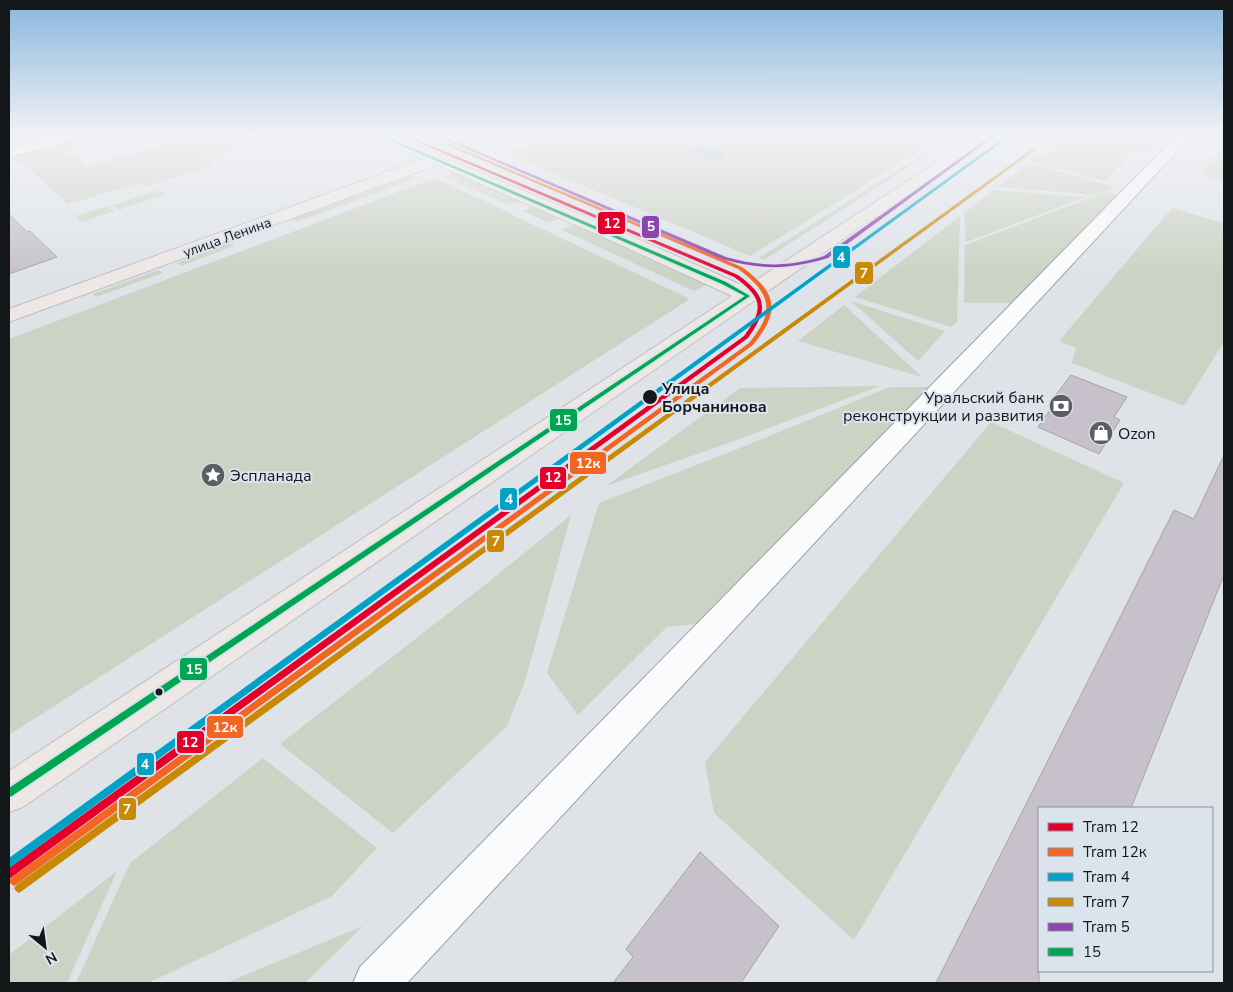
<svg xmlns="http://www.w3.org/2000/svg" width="1233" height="992" viewBox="0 0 1233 992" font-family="'Nunito Sans',sans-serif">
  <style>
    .green { fill: #ccd2c4 }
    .water { fill: #9bb8cd }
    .building { fill: #c6c1ca; stroke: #a4a5a8 }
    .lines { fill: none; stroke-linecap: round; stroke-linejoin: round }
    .minor-casing { stroke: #9c9fa3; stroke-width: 2 }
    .major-casing { stroke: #bcbdc0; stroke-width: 2 }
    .minor { fill: #fafbfc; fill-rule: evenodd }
    .major { fill: #ede7e5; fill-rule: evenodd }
    .bus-1-casing { stroke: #dbe3ec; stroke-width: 4 }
    .bus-1 { fill: #00a651; fill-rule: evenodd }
    .tram-1-casing { stroke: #dbe3ec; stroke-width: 4 }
    .tram-2-casing { stroke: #dbe3ec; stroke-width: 4 }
    .tram-3-casing { stroke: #dbe3ec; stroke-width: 4 }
    .tram-4-casing { stroke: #dbe3ec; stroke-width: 4 }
    .tram-5-casing { stroke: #dbe3ec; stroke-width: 4 }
    .tram-1 { fill: #e4002b; fill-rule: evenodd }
    .tram-2 { fill: #f26522; fill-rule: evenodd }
    .tram-3 { fill: #01a2c5; fill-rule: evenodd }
    .tram-4 { fill: #ca8905; fill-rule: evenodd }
    .tram-5 { fill: #8e44ad; fill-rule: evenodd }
    .stop-dot { fill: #14171a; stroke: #dbe3ec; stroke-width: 2 }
    .labels { text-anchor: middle; stroke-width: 4; stroke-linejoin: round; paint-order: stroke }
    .far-street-label { font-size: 14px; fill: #14171a; stroke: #dbe3ec }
    .stop-label { font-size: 16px; font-weight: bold; fill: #14171a; stroke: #dbe3ec; text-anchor: start }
    .poi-label { font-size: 16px; fill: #14171a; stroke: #dbe3ec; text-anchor: start }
    .line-badge { stroke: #dbe3ec; stroke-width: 2 }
    .badge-label { font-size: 14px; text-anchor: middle; font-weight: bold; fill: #fff }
  </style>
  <rect width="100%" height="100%" fill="#dfe3e8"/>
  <g class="green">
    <path d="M 89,136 L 126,136 L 68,151 L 86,167 L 196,136 L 207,136 L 222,146 L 235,142 L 245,147 L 205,159 L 213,165 L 146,186 L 139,183 L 68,204 L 23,163 L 9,160 L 13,155 Z"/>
    <path d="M 551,136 L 943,136 L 750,256 L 506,153 Z"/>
    <path d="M 951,136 L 957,136 L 764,260 L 759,258 Z"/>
    <path d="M 1065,136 L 1144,136 L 1161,151 L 1132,153 L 1105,181 L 1031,161 Z"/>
    <path d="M 1224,145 L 1224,181 L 1200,174 Z"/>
    <path d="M 1029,163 L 1114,187 L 1111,190 L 1093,195 L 997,187 Z"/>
    <path d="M 456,172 L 521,200 L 509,205 L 444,176 Z"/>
    <path d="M 412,176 L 417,178 L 297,222 L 292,219 Z"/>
    <path d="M 435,178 L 690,299 L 9,735 L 9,339 Z"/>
    <path d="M 160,190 L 167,194 L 119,210 L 113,205 Z"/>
    <path d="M 994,190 L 1086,197 L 966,242 L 964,213 Z"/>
    <path d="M 1106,192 L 1119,196 L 1013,303 L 964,303 L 965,245 Z"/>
    <path d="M 536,205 L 563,217 L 549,223 L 523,211 Z"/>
    <path d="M 108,206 L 114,211 L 82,222 L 76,216 Z"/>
    <path d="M 1172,208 L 1224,223 L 1224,342 L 1184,406 L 1072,363 L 1076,348 L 1059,341 Z"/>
    <path d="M 960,216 L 957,322 L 951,327 L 855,297 Z"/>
    <path d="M 578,223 L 708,284 L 694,291 L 562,230 Z"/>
    <path d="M 229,243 L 234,246 L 181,266 L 177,263 Z"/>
    <path d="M 159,270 L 163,273 L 96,297 L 93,294 Z"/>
    <path d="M 851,301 L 945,331 L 918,361 Z"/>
    <path d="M 844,305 L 922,377 L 798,341 Z"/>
    <path d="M 880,386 L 734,441 L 606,486 L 740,388 Z"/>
    <path d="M 890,387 L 933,387 L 706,623 L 667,627 L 578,715 L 547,673 L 599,503 L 740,448 Z"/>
    <path d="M 991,422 L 1124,483 L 854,940 L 714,813 L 705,762 Z"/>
    <path d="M 571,515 L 525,681 L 507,726 L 393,833 L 280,744 L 486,584 Z"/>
    <path d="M 263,758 L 377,848 L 332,896 L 148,983 L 76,983 L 130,863 Z"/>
    <path d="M 117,871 L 67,983 L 9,983 L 9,955 Z"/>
    <path d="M 363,926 L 305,983 L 225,983 L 226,983 Z"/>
  </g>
  <path class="water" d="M 698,146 L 718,150 L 725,154 L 723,157 L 710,158 L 689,149 Z"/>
  <g class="building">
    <path d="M 9,214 L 27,232 L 30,231 L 57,257 L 9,274 Z"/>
    <path d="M 1071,375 L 1127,397 L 1114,417 L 1120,420 L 1099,454 L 1038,427 L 1053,406 L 1049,404 Z"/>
    <path d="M 1224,455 L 1224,575 L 1131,808 L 1039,808 L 1039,983 L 936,983 L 1174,510 L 1194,519 Z"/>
    <path d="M 700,852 L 779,926 L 741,983 L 613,983 L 633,957 L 626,949 Z"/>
  </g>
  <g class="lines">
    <g class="minor-casing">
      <g id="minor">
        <path d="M 58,136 L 82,136 L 80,139 L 9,157 L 9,149 Z"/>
        <path d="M 1176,136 L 1191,136 L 407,983 L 353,983 L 360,967 Z"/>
      </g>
    </g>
    <g class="major-casing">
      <path id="major" d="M 374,136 L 393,136 L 437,154 L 489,136 L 509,136 L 507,139 L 450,160 L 613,228 L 746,287 L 976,136 L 992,136 L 23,807 L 9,812 L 9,771 L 732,296 L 601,236 L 437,165 L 9,322 L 9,309 L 423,159 L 376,139 Z"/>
    </g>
    <use href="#minor" class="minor"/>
    <use href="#major" class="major"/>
    <g class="bus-1-casing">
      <path id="bus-1" d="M 379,136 L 384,136 L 726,282 L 750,296 L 12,796 L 9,797 L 9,788 L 745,296 L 722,284 Z"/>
    </g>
    <use href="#bus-1" class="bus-1"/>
    <g class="tram-1-casing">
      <path id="tram-1" d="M 403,136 L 408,136 L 738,275 C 767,296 769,309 748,338 L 12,877 L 9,879 L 9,868 L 744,336 C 765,308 762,297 734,277 Z"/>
    </g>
    <g class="tram-2-casing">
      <path id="tram-2" d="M 425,136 L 430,136 L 742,267 C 777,293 781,311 753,345 L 17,884 L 14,886 L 11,884 L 9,881 L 11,878 L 749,343 C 776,311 771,293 738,269 Z"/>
    </g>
    <g class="tram-3-casing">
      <path id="tram-3" d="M 1006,136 L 1010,136 L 12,866 L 9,868 L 9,858 Z"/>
    </g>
    <g class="tram-4-casing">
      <path id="tram-4" d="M 1032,149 L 1035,150 L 22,891 L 19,893 L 16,891 L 14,888 L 16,885 Z"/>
    </g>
    <g class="tram-5-casing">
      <path id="tram-5" d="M 437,136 L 442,136 L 726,257 C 761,267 789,267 824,256 L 991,136 L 995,136 L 828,258 C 788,270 762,270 722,259 Z"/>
    </g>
    <use href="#tram-1" class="tram-1"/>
    <use href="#tram-2" class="tram-2"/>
    <use href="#tram-3" class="tram-3"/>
    <use href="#tram-4" class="tram-4"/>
    <use href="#tram-5" class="tram-5"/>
  </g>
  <linearGradient id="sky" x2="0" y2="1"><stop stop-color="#89b6dd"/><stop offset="0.49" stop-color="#f1f2f5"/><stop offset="1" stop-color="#f1f2f5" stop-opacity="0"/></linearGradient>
  <rect width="1233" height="275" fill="url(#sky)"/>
  <defs>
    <g id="bank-disc" transform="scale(1.25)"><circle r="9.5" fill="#5b5e62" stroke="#dbe3ec"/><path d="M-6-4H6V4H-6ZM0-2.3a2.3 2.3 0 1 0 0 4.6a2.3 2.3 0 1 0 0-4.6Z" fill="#fff"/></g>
    <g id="shop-disc" transform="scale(1.25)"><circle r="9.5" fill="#5b5e62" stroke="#dbe3ec"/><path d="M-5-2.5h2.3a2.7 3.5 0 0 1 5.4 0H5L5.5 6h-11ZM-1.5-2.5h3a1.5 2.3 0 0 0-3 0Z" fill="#fff"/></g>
    <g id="sight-disc" transform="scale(1.25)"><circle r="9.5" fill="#5b5e62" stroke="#dbe3ec"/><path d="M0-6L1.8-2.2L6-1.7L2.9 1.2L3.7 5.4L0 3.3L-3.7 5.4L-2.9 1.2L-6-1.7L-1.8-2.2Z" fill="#fff"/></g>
  </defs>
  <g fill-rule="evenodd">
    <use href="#bank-disc" x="1061" y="406"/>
    <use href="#shop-disc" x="1101" y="433"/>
    <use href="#sight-disc" x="213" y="475"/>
  </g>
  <g class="stop-dot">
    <circle cx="650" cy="397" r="8"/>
    <circle cx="159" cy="692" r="4.5"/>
  </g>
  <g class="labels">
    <g class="far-street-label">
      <text transform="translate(227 237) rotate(-20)" y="5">улица Ленина</text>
    </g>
    <g class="stop-label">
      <text x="662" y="394">Улица<tspan x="662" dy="18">Борчанинова</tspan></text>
    </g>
    <g class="poi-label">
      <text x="1044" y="403" text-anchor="end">Уральский банк<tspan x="1044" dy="18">реконструкции и развития</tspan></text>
      <text x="1118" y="439">Ozon</text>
      <text x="230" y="481">Эспланада</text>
    </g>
  </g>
  <g class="line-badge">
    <rect x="597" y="211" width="29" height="24" rx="5" fill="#e4002b"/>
    <rect x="641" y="215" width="19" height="24" rx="5" fill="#8e44ad"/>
    <rect x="832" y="245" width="19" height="24" rx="5" fill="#01a2c5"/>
    <rect x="854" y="261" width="20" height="24" rx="5" fill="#ca8905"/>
    <rect x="549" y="408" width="29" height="24" rx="5" fill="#00a651"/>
    <rect x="569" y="451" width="38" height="24" rx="5" fill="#f26522"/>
    <rect x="539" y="466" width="28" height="24" rx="5" fill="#e4002b"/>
    <rect x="499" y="487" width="19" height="24" rx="5" fill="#01a2c5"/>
    <rect x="486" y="529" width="19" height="24" rx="5" fill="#ca8905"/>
    <rect x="179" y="657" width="29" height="24" rx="5" fill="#00a651"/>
    <rect x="206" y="715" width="38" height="24" rx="5" fill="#f26522"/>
    <rect x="176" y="730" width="29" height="24" rx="5" fill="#e4002b"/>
    <rect x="136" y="752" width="19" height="24" rx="5" fill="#01a2c5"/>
    <rect x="118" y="797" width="19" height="24" rx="5" fill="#ca8905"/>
  </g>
  <g class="badge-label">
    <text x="612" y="228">12</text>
    <text x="651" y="231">5</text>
    <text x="841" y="262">4</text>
    <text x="864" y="278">7</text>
    <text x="563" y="425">15</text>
    <text x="588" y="468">12к</text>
    <text x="553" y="482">12</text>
    <text x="509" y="504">4</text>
    <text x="496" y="546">7</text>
    <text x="194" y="674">15</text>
    <text x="225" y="732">12к</text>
    <text x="190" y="747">12</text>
    <text x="145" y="769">4</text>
    <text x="127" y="814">7</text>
  </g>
  <rect width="1233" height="992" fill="none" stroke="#14171a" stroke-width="20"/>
  <rect x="1038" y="807" width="175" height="165" fill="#dbe3ec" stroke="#8b9198"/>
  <rect x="1048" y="823" width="25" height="8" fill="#e4002b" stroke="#8b9198"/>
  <text x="1083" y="832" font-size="15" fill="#14171a">Tram 12</text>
  <rect x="1048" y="848" width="25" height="8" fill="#f26522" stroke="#8b9198"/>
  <text x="1083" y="857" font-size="15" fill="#14171a">Tram 12к</text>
  <rect x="1048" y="873" width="25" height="8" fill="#01a2c5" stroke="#8b9198"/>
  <text x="1083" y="882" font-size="15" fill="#14171a">Tram 4</text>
  <rect x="1048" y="898" width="25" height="8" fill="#ca8905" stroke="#8b9198"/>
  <text x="1083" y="907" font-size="15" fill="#14171a">Tram 7</text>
  <rect x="1048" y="923" width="25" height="8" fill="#8e44ad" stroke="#8b9198"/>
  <text x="1083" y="932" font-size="15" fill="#14171a">Tram 5</text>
  <rect x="1048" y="948" width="25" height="8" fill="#00a651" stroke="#8b9198"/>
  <text x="1083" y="957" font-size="15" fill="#14171a">15</text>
  <g transform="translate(45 947) rotate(151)" stroke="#dbe3ec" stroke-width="4" paint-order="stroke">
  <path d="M0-4L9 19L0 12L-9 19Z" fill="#14171a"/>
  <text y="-8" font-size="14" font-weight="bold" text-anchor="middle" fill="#14171a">N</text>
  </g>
</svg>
